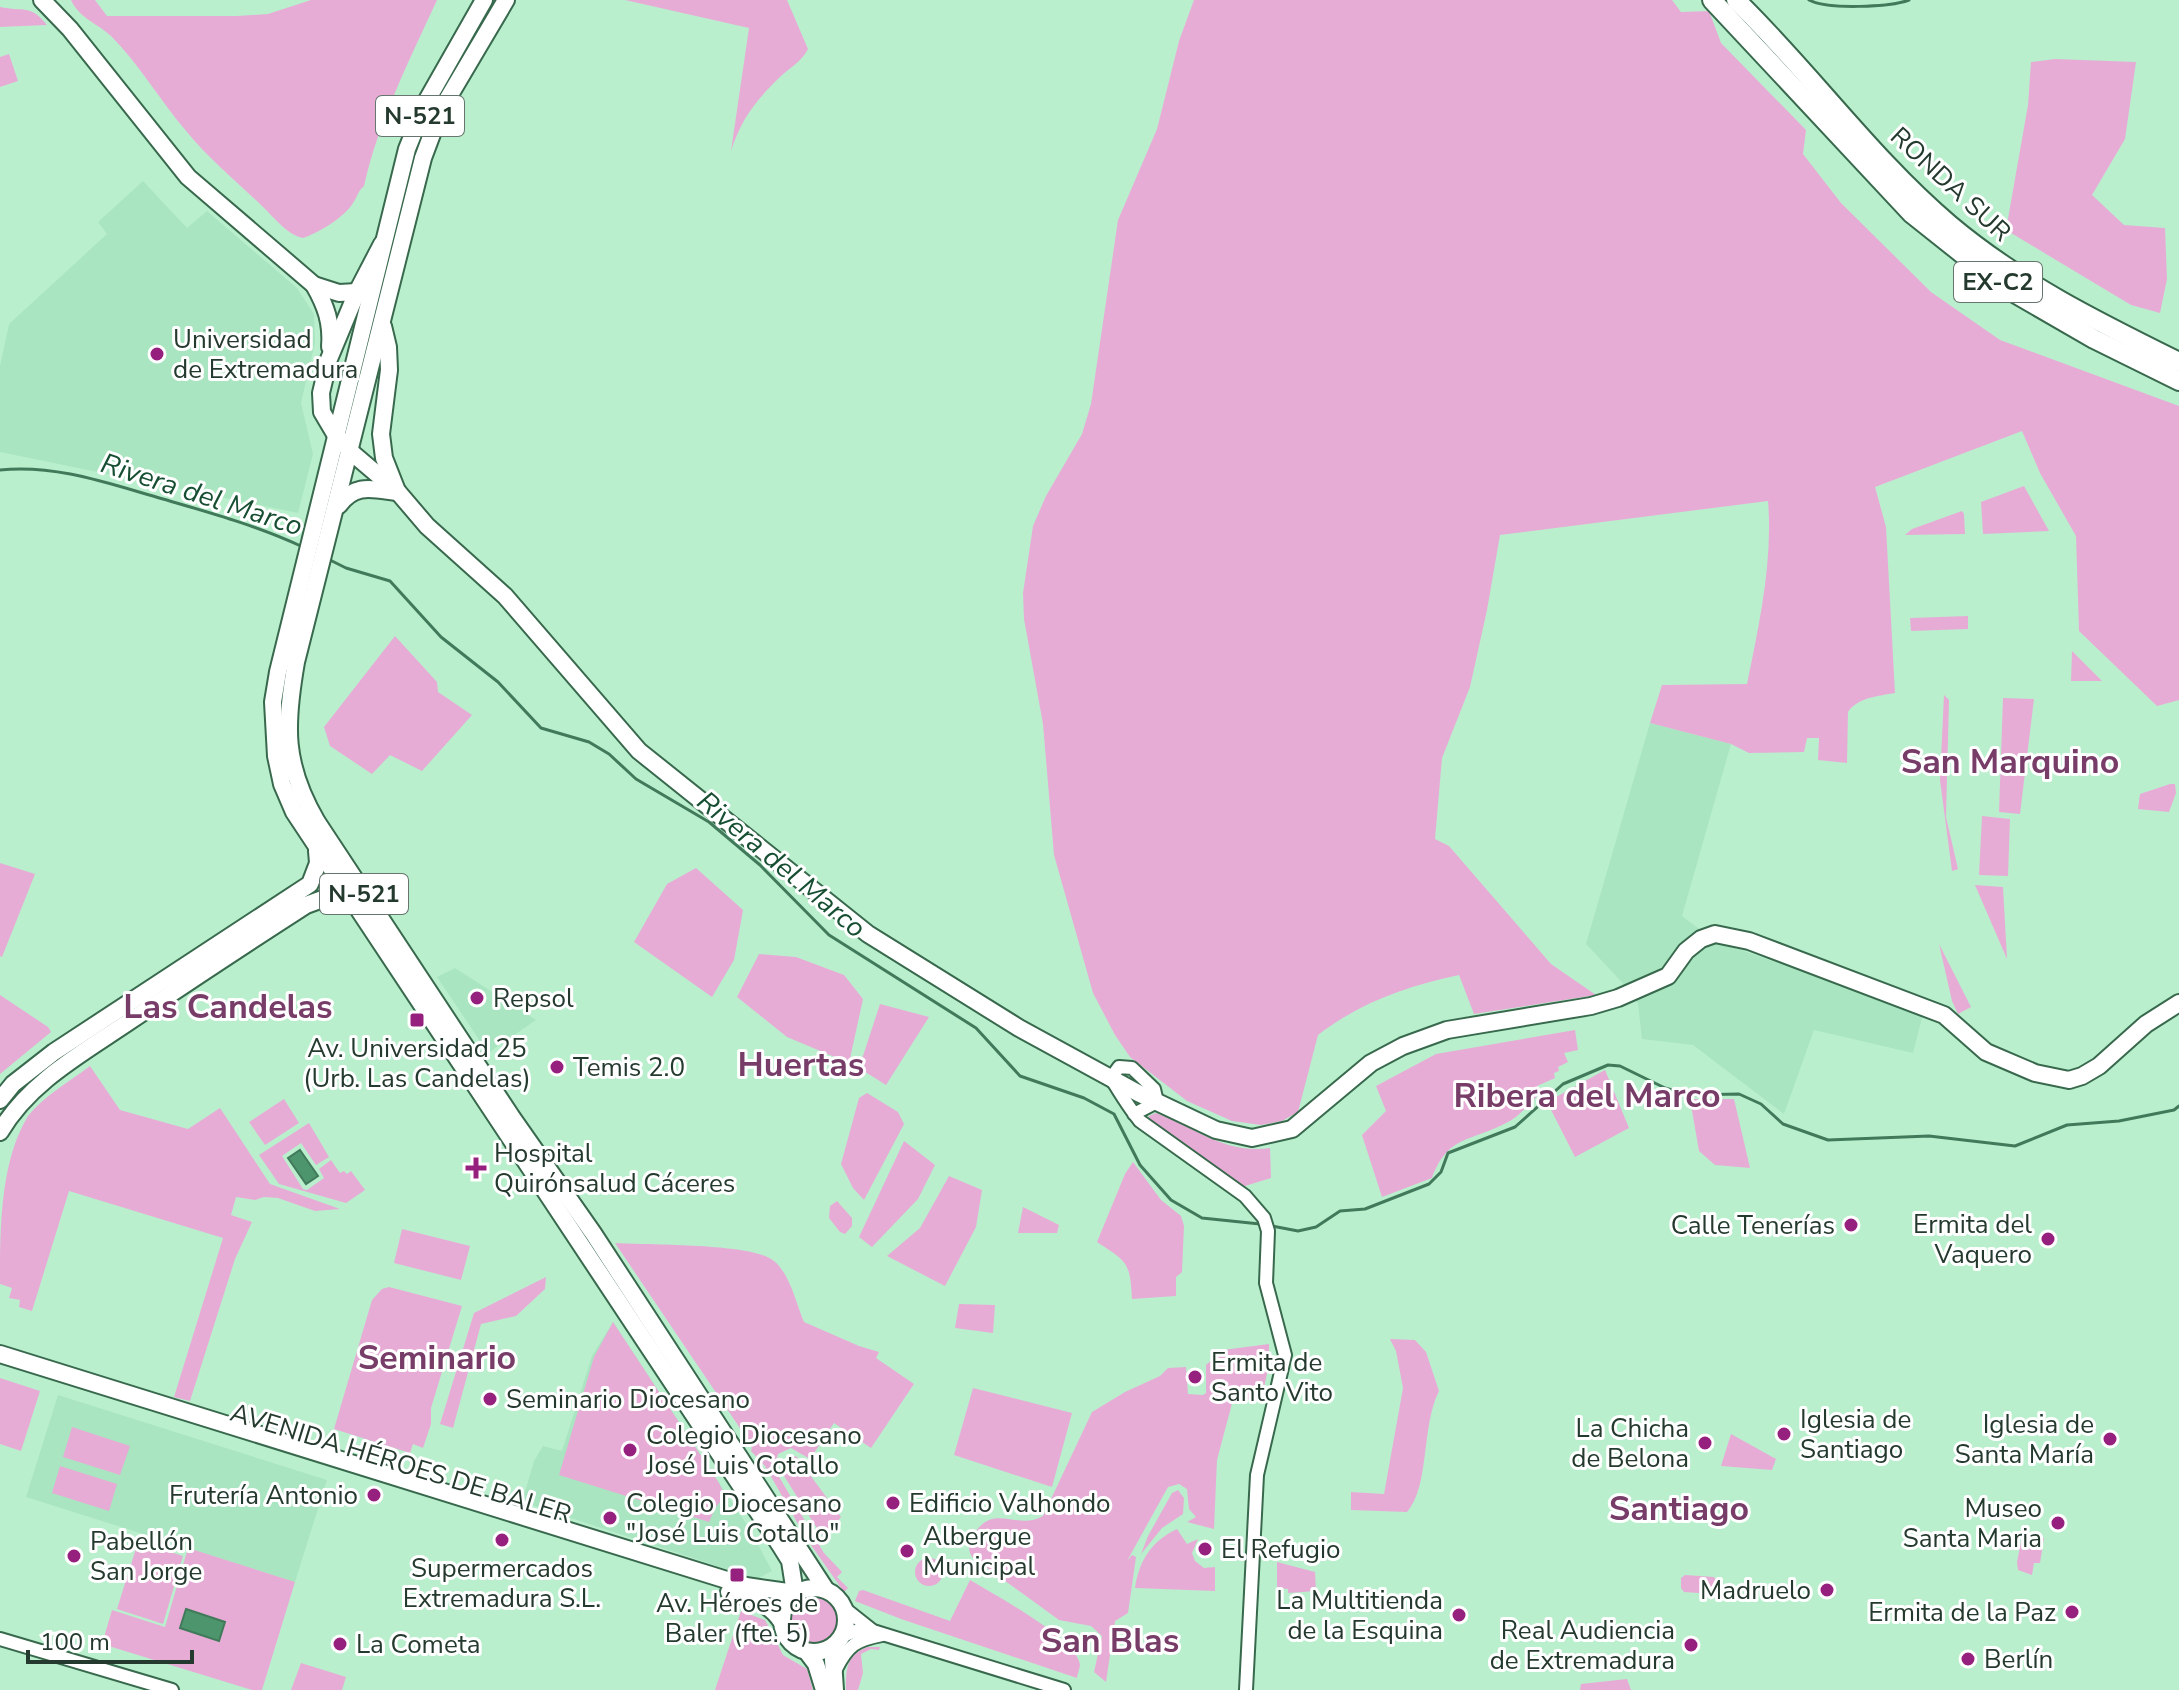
<svg xmlns="http://www.w3.org/2000/svg" width="2179" height="1690" viewBox="0 0 2179 1690" font-family="'Nunito Sans',sans-serif">
  <style>
    .built { fill: #a9e5c0 }
    .green { fill: #e7acd6 }
    .water { fill: #4d966d; stroke: #417a5a; stroke-width: 2 }
    .lines { fill: none; stroke-linecap: round; stroke-linejoin: round }
    .stream { stroke: #417a5a; stroke-width: 3 }
    .minor-casing { stroke: #38694d; stroke-width: 16 }
    .major-casing { stroke: #38694d; stroke-width: 20 }
    .highway-casing { stroke: #38694d; stroke-width: 22 }
    .minor { stroke: #fff; stroke-width: 12 }
    .major { stroke: #fff; stroke-width: 16 }
    .highway { stroke: #fff; stroke-width: 18 }
    .poi-dot { fill: #95207e; stroke: #fff; stroke-width: 3 }
    .labels { text-anchor: middle; stroke-width: 6; stroke-linejoin: round; paint-order: stroke }
    .shield { fill: #fff; stroke: #66756d; stroke-width: 2 }
    .shield-label { font-size: 24px; font-weight: bold; fill: #253a2e }
    .street-label { font-size: 26px; fill: #253a2e; stroke: #fff }
    .poi-label { font-size: 26px; fill: #253a2e; stroke: #fff; text-anchor: start }
    .water-label { font-size: 28px; font-style: italic; fill: #164e32; stroke: #fff }
    .district-label { font-size: 34px; font-weight: bold; fill: #773d68; stroke: #fff }
  </style>
  <rect width="100%" height="100%" fill="#baefce"/>
  <g class="built">
    <path d="M 143,181 L 187,228 L 207,211 L 297,288 L 314,314 L 315,343 L 301,403 L 313,454 L 298,513 L 0,452 L 0,366 L 9,324 L 107,234 L 98,222 Z"/>
    <path d="M 1650,723 L 1731,744 L 1682,916 L 1715,941 L 1923,1014 L 1913,1053 L 1814,1030 L 1784,1114 L 1693,1045 L 1642,1039 L 1638,1004 L 1632,993 L 1586,944 Z"/>
    <path d="M 455,968 L 536,1020 L 488,1053 L 437,977 Z"/>
    <path d="M 613,1322 L 751,1531 L 772,1571 L 757,1579 L 522,1502 L 534,1461 L 543,1446 L 562,1451 L 592,1356 Z"/>
    <path d="M 58,1395 L 327,1480 L 295,1582 L 26,1497 Z"/>
  </g>
  <g class="green">
    <path d="M 71,0 L 95,0 L 107,16 L 237,16 L 268,14 L 311,0 L 437,0 C 409,61 379,120 364,186 C 357,192 358,196 353,203 C 345,217 318,233 303,238 C 287,235 273,216 261,205 C 236,181 209,159 187,132 C 161,102 139,64 111,36 C 97,23 80,19 71,0 Z"/>
    <path d="M 625,0 L 787,0 L 808,49 C 802,61 791,67 781,76 C 757,99 741,119 731,151 L 749,28 Z"/>
    <path d="M 1194,0 L 1672,0 L 1681,12 L 1709,11 L 1721,43 L 1806,130 L 1803,154 L 1841,203 L 1931,292 L 2000,340 L 2179,406 L 2179,700 L 2157,706 L 2079,631 L 2076,536 L 2040,473 L 2022,431 L 1875,487 L 1886,527 L 1895,693 C 1879,696 1858,697 1848,712 L 1847,763 L 1818,760 L 1819,738 L 1807,738 L 1804,752 L 1749,753 L 1731,744 L 1650,723 L 1662,685 L 1747,684 C 1759,625 1773,562 1768,501 L 1500,535 L 1487,610 L 1470,687 L 1442,758 L 1435,839 L 1449,846 L 1551,964 L 1596,995 L 1474,1014 L 1459,975 C 1407,986 1361,1002 1318,1035 L 1298,1112 L 1282,1121 L 1261,1125 L 1232,1121 L 1187,1101 L 1130,1057 L 1115,1035 L 1093,993 L 1054,855 L 1043,724 L 1024,619 L 1023,593 L 1033,526 L 1046,496 L 1082,434 L 1091,404 L 1118,220 L 1157,129 L 1179,41 Z"/>
    <path d="M 0,7 C 23,12 31,4 47,25 L 0,27 Z"/>
    <path d="M 9,54 L 18,81 L 0,87 L 0,57 Z"/>
    <path d="M 2055,59 L 2136,62 L 2125,139 L 2092,195 L 2124,225 L 2165,228 L 2167,279 L 2160,313 L 2131,305 L 2006,230 L 2028,105 L 2031,62 Z"/>
    <path d="M 2024,486 L 2049,531 L 1983,534 L 1981,502 Z"/>
    <path d="M 1962,511 L 1964,514 L 1965,534 L 1905,535 L 1912,529 Z"/>
    <path d="M 1968,616 L 1968,629 L 1911,631 L 1910,618 Z"/>
    <path d="M 395,636 L 437,682 L 438,692 L 472,715 L 422,771 L 390,755 L 372,774 L 330,746 L 324,727 Z"/>
    <path d="M 2072,651 L 2102,681 L 2071,681 Z"/>
    <path d="M 1944,695 L 1949,700 L 1946,817 L 1958,869 L 1952,871 L 1940,780 Z"/>
    <path d="M 2003,698 L 2034,699 L 2020,814 L 1999,812 Z"/>
    <path d="M 2170,784 L 2175,784 L 2176,793 L 2169,812 L 2138,809 L 2140,794 Z"/>
    <path d="M 1982,816 L 2010,819 L 2008,876 L 1979,875 Z"/>
    <path d="M 0,863 L 35,874 L 2,957 L 0,956 Z"/>
    <path d="M 696,868 L 743,910 L 734,960 L 712,997 L 634,942 L 667,884 Z"/>
    <path d="M 1975,885 L 2003,887 L 2007,959 Z"/>
    <path d="M 1939,944 L 1971,1007 L 1958,1014 L 1952,1001 Z"/>
    <path d="M 759,954 L 796,957 L 844,975 L 863,999 L 849,1063 L 787,1037 L 737,997 Z"/>
    <path d="M 0,995 L 48,1027 L 51,1032 L 0,1074 Z"/>
    <path d="M 880,1004 L 929,1017 L 886,1085 L 859,1068 Z"/>
    <path d="M 1575,1030 L 1578,1050 L 1564,1053 L 1568,1062 L 1558,1067 L 1559,1071 L 1554,1073 L 1555,1078 L 1537,1086 L 1540,1093 C 1530,1103 1519,1117 1506,1123 C 1470,1142 1448,1135 1432,1178 L 1382,1197 L 1362,1135 L 1386,1111 L 1376,1086 L 1436,1054 Z"/>
    <path d="M 90,1066 L 120,1110 L 188,1129 L 220,1108 L 270,1184 L 340,1209 L 315,1211 L 278,1198 L 264,1197 L 255,1200 L 236,1197 L 231,1215 L 252,1222 L 235,1259 L 190,1401 L 174,1397 L 223,1238 L 69,1191 L 32,1311 L 19,1307 L 20,1300 L 9,1298 L 12,1288 L 0,1284 C 0,1229 0,1162 28,1116 C 44,1096 69,1082 90,1066 Z"/>
    <path d="M 1605,1070 L 1629,1128 L 1575,1157 L 1547,1102 Z"/>
    <path d="M 867,1093 L 898,1112 L 904,1124 L 864,1200 L 853,1188 L 841,1164 L 859,1098 Z"/>
    <path d="M 284,1099 L 299,1123 L 265,1145 L 249,1122 Z"/>
    <path d="M 1690,1099 L 1734,1099 L 1750,1168 L 1715,1165 L 1699,1151 Z"/>
    <path d="M 1156,1113 C 1197,1128 1223,1154 1270,1148 L 1271,1178 L 1245,1186 L 1238,1185 L 1149,1119 L 1149,1116 Z"/>
    <path d="M 309,1123 L 329,1157 L 316,1165 L 301,1143 L 282,1156 L 303,1189 L 307,1190 L 324,1178 L 319,1169 L 331,1160 L 340,1173 L 344,1171 L 347,1174 L 351,1171 L 365,1190 L 346,1203 L 279,1184 L 259,1155 Z"/>
    <path d="M 904,1141 L 935,1165 L 918,1199 L 872,1247 L 859,1237 Z"/>
    <path d="M 1133,1162 L 1161,1200 L 1181,1216 L 1184,1226 L 1182,1272 L 1176,1277 L 1176,1296 L 1132,1299 C 1130,1261 1127,1262 1097,1242 L 1125,1174 Z"/>
    <path d="M 949,1176 L 982,1190 L 976,1227 L 945,1286 L 887,1256 L 920,1228 Z"/>
    <path d="M 837,1201 L 852,1218 L 852,1226 L 845,1234 L 840,1232 L 829,1218 L 830,1206 Z"/>
    <path d="M 1023,1207 L 1059,1225 L 1057,1233 L 1018,1233 Z"/>
    <path d="M 402,1229 L 470,1246 L 461,1280 L 394,1263 Z"/>
    <path d="M 615,1243 C 647,1245 754,1243 774,1261 C 790,1274 796,1303 804,1322 L 859,1346 L 879,1352 L 876,1358 L 914,1384 L 871,1448 L 834,1423 L 810,1459 L 791,1448 L 778,1454 L 776,1461 L 778,1475 L 824,1553 L 842,1572 L 837,1577 L 848,1588 L 844,1592 L 806,1538 L 765,1466 L 751,1451 L 752,1446 Z"/>
    <path d="M 546,1277 L 545,1289 L 516,1316 L 481,1324 L 453,1428 L 440,1424 L 474,1313 Z"/>
    <path d="M 389,1287 L 462,1306 L 431,1408 L 431,1424 L 423,1448 L 413,1444 L 410,1453 L 334,1429 L 372,1300 L 382,1289 Z"/>
    <path d="M 959,1304 L 995,1305 L 993,1333 L 955,1328 Z"/>
    <path d="M 613,1322 L 719,1483 L 725,1496 L 715,1508 L 709,1522 L 559,1475 L 594,1357 Z"/>
    <path d="M 1390,1339 L 1415,1340 L 1426,1352 L 1439,1391 C 1421,1426 1430,1486 1407,1512 L 1351,1510 L 1351,1492 L 1384,1494 L 1403,1388 L 1396,1351 Z"/>
    <path d="M 1269,1344 L 1269,1364 L 1261,1402 L 1234,1396 L 1217,1460 L 1214,1529 L 1187,1522 L 1196,1517 L 1189,1509 L 1187,1489 L 1179,1484 L 1168,1487 L 1127,1561 L 1132,1555 L 1136,1557 L 1128,1613 L 1115,1621 L 1106,1682 L 1094,1672 L 1102,1636 L 1091,1626 L 1059,1620 L 972,1557 C 967,1548 969,1543 974,1534 C 994,1502 1017,1531 1043,1516 L 1092,1412 L 1125,1392 L 1160,1376 L 1168,1368 L 1186,1367 L 1188,1394 L 1203,1395 L 1206,1393 L 1206,1365 L 1213,1359 L 1215,1351 Z"/>
    <path d="M 0,1378 L 40,1391 L 21,1451 L 0,1444 Z"/>
    <path d="M 973,1388 L 1072,1413 L 1052,1487 L 954,1455 Z"/>
    <path d="M 72,1427 L 130,1446 L 120,1475 L 63,1457 Z"/>
    <path d="M 1731,1434 L 1776,1459 L 1772,1470 L 1721,1466 Z"/>
    <path d="M 796,1456 L 841,1517 L 825,1537 L 820,1533 L 784,1476 L 784,1460 Z"/>
    <path d="M 60,1466 L 117,1484 L 109,1511 L 52,1493 Z"/>
    <path d="M 1178,1490 L 1184,1498 L 1183,1514 L 1162,1528 L 1141,1554 L 1148,1536 L 1172,1493 Z"/>
    <path d="M 1177,1529 L 1187,1544 L 1198,1539 L 1192,1553 L 1195,1561 L 1204,1568 L 1215,1567 L 1215,1591 L 1135,1588 C 1139,1560 1152,1541 1177,1529 Z"/>
    <path d="M 2022,1536 L 2044,1538 L 2040,1563 L 2034,1563 L 2032,1575 L 2018,1570 L 2017,1562 Z"/>
    <path d="M 138,1542 L 183,1556 L 163,1624 L 117,1609 Z"/>
    <path d="M 188,1548 L 295,1582 L 262,1690 L 252,1690 L 102,1644 L 112,1610 L 165,1627 Z"/>
    <circle cx="929" cy="1572" r="14"/>
    <path d="M 1277,1562 L 1315,1572 L 1316,1591 L 1288,1593 L 1288,1589 L 1277,1588 Z"/>
    <path d="M 1685,1575 L 1714,1577 L 1717,1581 L 1716,1591 L 1713,1594 L 1684,1592 L 1681,1588 L 1681,1578 Z"/>
    <path d="M 970,1580 C 993,1594 1078,1639 1080,1665 C 1080,1667 1077,1676 1077,1678 L 901,1619 L 855,1601 L 859,1591 L 863,1590 L 950,1621 Z"/>
    <circle cx="814" cy="1620" r="24"/>
    <path d="M 741,1611 L 765,1620 L 783,1655 L 807,1669 L 813,1690 L 715,1690 Z"/>
    <path d="M 867,1647 L 880,1647 L 879,1650 L 871,1649 L 861,1654 L 863,1673 L 858,1690 L 846,1690 C 846,1669 846,1656 867,1647 Z"/>
    <path d="M 301,1663 L 346,1677 L 342,1690 L 291,1690 Z"/>
    <path d="M 1627,1679 L 1631,1690 L 1580,1690 L 1581,1684 Z"/>
  </g>
  <g class="water">
    <path d="M 300,1150 L 318,1176 L 306,1184 L 288,1158 Z"/>
    <path d="M 186,1609 L 225,1622 L 219,1641 L 180,1628 Z"/>
  </g>
  <g class="lines">
    <g class="stream">
      <path d="M 1809,0 C 1828,10 1890,7 1909,0"/>
      <path d="M 0,470 C 56,464 110,484 163,499 C 211,513 258,526 303,547"/>
      <path d="M 328,559 L 346,568 L 390,581 L 441,637 L 498,682 L 541,728 L 589,742 L 609,754 L 636,779 L 709,822 L 760,865 L 829,935 L 976,1028 L 1020,1076 L 1084,1098 L 1114,1114 L 1140,1165 L 1171,1200 L 1202,1218 L 1260,1224"/>
      <path d="M 1272,1226 L 1298,1231 L 1316,1227 L 1340,1211 L 1365,1209 L 1429,1184 L 1441,1172 L 1448,1153 L 1515,1127 L 1563,1084 L 1608,1065 L 1620,1066 L 1665,1088 L 1690,1095 L 1739,1094 L 1761,1104 L 1783,1124 L 1828,1140 L 1929,1136 L 2015,1146 L 2067,1125 L 2119,1121 L 2174,1110 L 2179,1106"/>
    </g>
    <g class="minor-casing">
      <g id="minor">
        <path d="M 1134,1114 L 1157,1102 L 1154,1089 L 1132,1068 L 1119,1067 L 1111,1078 C 1120,1093 1129,1108 1140,1121 L 1245,1196 L 1264,1218 L 1268,1231 L 1266,1283 L 1285,1355 L 1257,1475 L 1246,1690"/>
        <path d="M 844,1608 L 873,1631 L 1064,1690"/>
        <path d="M 841,1637 L 855,1631 L 873,1631"/>
        <path d="M 0,1639 L 172,1690"/>
        <path d="M 836,1669 C 848,1645 856,1640 882,1635"/>
      </g>
    </g>
    <g class="major-casing">
      <g id="major">
        <path d="M 42,0 L 70,29 L 188,177 L 314,285 L 339,293 L 357,292"/>
        <path d="M 484,0 L 426,102 L 407,149 L 278,672 L 273,702 L 276,756 L 282,784 L 294,812 L 780,1545 L 790,1561 L 795,1593"/>
        <path d="M 506,0 L 441,110 L 423,158 L 296,662 C 285,725 283,764 317,822 L 511,1116 L 593,1233 L 826,1590"/>
        <path d="M 382,244 L 357,292 L 329,359 L 321,393 L 322,412 L 335,434 L 351,452 L 398,492 L 427,526 L 505,596 L 639,751 L 868,934 L 1019,1028 L 1138,1093 L 1216,1130 L 1252,1138 L 1292,1129 L 1371,1063 L 1403,1046 L 1447,1030 L 1591,1006 L 1618,998 L 1668,976 L 1686,951 L 1701,939 L 1715,934 L 1749,941 L 1944,1015 L 1986,1052 L 2035,1073 L 2069,1080 L 2082,1076 L 2099,1066 L 2146,1024 L 2179,1003"/>
        <path d="M 314,285 C 326,306 332,323 330,347"/>
        <path d="M 383,326 L 388,347 L 389,370 L 381,434 L 384,458 L 397,491"/>
        <path d="M 339,505 C 355,483 372,489 397,492"/>
        <path d="M 0,1100 L 13,1084 L 54,1052 L 310,884 L 318,863 L 317,851"/>
        <path d="M 0,1132 C 29,1082 83,1053 130,1021 C 188,982 247,943 306,905 L 328,897 L 349,898"/>
        <path d="M 0,1354 L 746,1586 L 795,1593"/>
        <circle cx="814" cy="1620" r="32"/>
        <path d="M 729,1592 C 749,1598 769,1602 781,1621"/>
        <path d="M 807,1652 L 816,1664 L 824,1690"/>
        <path d="M 835,1690 L 833,1660 L 837,1643"/>
      </g>
    </g>
    <g class="highway-casing">
      <g id="highway">
        <path d="M 1712,0 L 1912,214 L 2004,287 L 2094,339 L 2179,381"/>
        <path d="M 1736,0 C 1810,72 1871,158 1950,225 C 2019,283 2098,322 2179,362"/>
      </g>
    </g>
    <use href="#minor" class="minor"/>
    <use href="#major" class="major"/>
    <use href="#highway" class="highway"/>
  </g>
  <g class="poi-dot">
    <circle cx="157" cy="354" r="8"/>
    <circle cx="477" cy="998" r="8"/>
    <rect x="409" y="1012" width="16" height="16" rx="4"/>
    <circle cx="557" cy="1067" r="8"/>
    <path d="M472 1156h8v8h8v8h-8v8h-8v-8h-8v-8h8z"/>
    <circle cx="1851" cy="1225" r="8"/>
    <circle cx="2048" cy="1239" r="8"/>
    <circle cx="1195" cy="1377" r="8"/>
    <circle cx="490" cy="1399" r="8"/>
    <circle cx="1784" cy="1434" r="8"/>
    <circle cx="2110" cy="1439" r="8"/>
    <circle cx="1705" cy="1443" r="8"/>
    <circle cx="630" cy="1450" r="8"/>
    <circle cx="374" cy="1495" r="8"/>
    <circle cx="893" cy="1503" r="8"/>
    <circle cx="610" cy="1518" r="8"/>
    <circle cx="2058" cy="1523" r="8"/>
    <circle cx="502" cy="1540" r="8"/>
    <circle cx="1205" cy="1549" r="8"/>
    <circle cx="907" cy="1551" r="8"/>
    <circle cx="74" cy="1556" r="8"/>
    <rect x="729" y="1567" width="16" height="16" rx="4"/>
    <circle cx="1827" cy="1590" r="8"/>
    <circle cx="2072" cy="1612" r="8"/>
    <circle cx="1459" cy="1615" r="8"/>
    <circle cx="340" cy="1644" r="8"/>
    <circle cx="1691" cy="1645" r="8"/>
    <circle cx="1968" cy="1659" r="8"/>
  </g>
  <g class="labels">
    <g class="shield">
      <rect x="376" y="96" width="88" height="40" rx="6"/>
      <rect x="1954" y="262" width="88" height="40" rx="6"/>
      <rect x="320" y="874" width="88" height="40" rx="6"/>
    </g>
    <g class="shield-label">
      <text x="420" y="124">N-521</text>
      <text x="1998" y="290">EX-C2</text>
      <text x="364" y="902">N-521</text>
    </g>
    <g class="street-label">
      <text transform="translate(1951 184) rotate(43)" y="9">RONDA SUR</text>
      <text transform="translate(401 1463) rotate(17)" y="9">AVENIDA HÉROES DE BALER</text>
    </g>
    <g class="poi-label">
      <text x="173" y="348">Universidad<tspan x="173" dy="30">de Extremadura</tspan></text>
      <text x="493" y="1007">Repsol</text>
      <text x="417" y="1057" text-anchor="middle">Av. Universidad 25<tspan x="417" dy="30">(Urb. Las Candelas)</tspan></text>
      <text x="573" y="1076">Temis 2.0</text>
      <text x="494" y="1162">Hospital<tspan x="494" dy="30">Quirónsalud Cáceres</tspan></text>
      <text x="2032" y="1233" text-anchor="end">Ermita del<tspan x="2032" dy="30">Vaquero</tspan></text>
      <text x="1835" y="1234" text-anchor="end">Calle Tenerías</text>
      <text x="1211" y="1371">Ermita de<tspan x="1211" dy="30">Santo Vito</tspan></text>
      <text x="506" y="1408">Seminario Diocesano</text>
      <text x="1800" y="1428">Iglesia de<tspan x="1800" dy="30">Santiago</tspan></text>
      <text x="2094" y="1433" text-anchor="end">Iglesia de<tspan x="2094" dy="30">Santa María</tspan></text>
      <text x="1689" y="1437" text-anchor="end">La Chicha<tspan x="1689" dy="30">de Belona</tspan></text>
      <text x="646" y="1444">Colegio Diocesano<tspan x="646" dy="30">José Luis Cotallo</tspan></text>
      <text x="358" y="1504" text-anchor="end">Frutería Antonio</text>
      <text x="626" y="1512">Colegio Diocesano<tspan x="626" dy="30">"José Luis Cotallo"</tspan></text>
      <text x="909" y="1512">Edificio Valhondo</text>
      <text x="2042" y="1517" text-anchor="end">Museo<tspan x="2042" dy="30">Santa Maria</tspan></text>
      <text x="923" y="1545">Albergue<tspan x="923" dy="30">Municipal</tspan></text>
      <text x="90" y="1550">Pabellón<tspan x="90" dy="30">San Jorge</tspan></text>
      <text x="1221" y="1558">El Refugio</text>
      <text x="502" y="1577" text-anchor="middle">Supermercados<tspan x="502" dy="30">Extremadura S.L.</tspan></text>
      <text x="1811" y="1599" text-anchor="end">Madruelo</text>
      <text x="1443" y="1609" text-anchor="end">La Multitienda<tspan x="1443" dy="30">de la Esquina</tspan></text>
      <text x="737" y="1612" text-anchor="middle">Av. Héroes de<tspan x="737" dy="30">Baler (fte. 5)</tspan></text>
      <text x="2056" y="1621" text-anchor="end">Ermita de la Paz</text>
      <text x="1675" y="1639" text-anchor="end">Real Audiencia<tspan x="1675" dy="30">de Extremadura</tspan></text>
      <text x="356" y="1653">La Cometa</text>
      <text x="1984" y="1668">Berlín</text>
    </g>
    <g class="water-label">
      <text transform="translate(202 494) rotate(18)" y="10">Rivera del Marco</text>
      <text transform="translate(782 864) rotate(40)" y="10">Rivera del Marco</text>
    </g>
    <g class="district-label">
      <text x="2010" y="773">San Marquino</text>
      <text x="228" y="1018">Las Candelas</text>
      <text x="801" y="1076">Huertas</text>
      <text x="1587" y="1107">Ribera del Marco</text>
      <text x="437" y="1369">Seminario</text>
      <text x="1679" y="1520">Santiago</text>
      <text x="1110" y="1652">San Blas</text>
    </g>
  </g>
  <path d="M28 1650v12h164v-12" fill="none" stroke="#253a2e" stroke-width="4"/>
  <text x="40" y="1650" font-size="24" fill="#253a2e" stroke="#ffffff" stroke-width="6" paint-order="stroke">100 m</text>
</svg>
